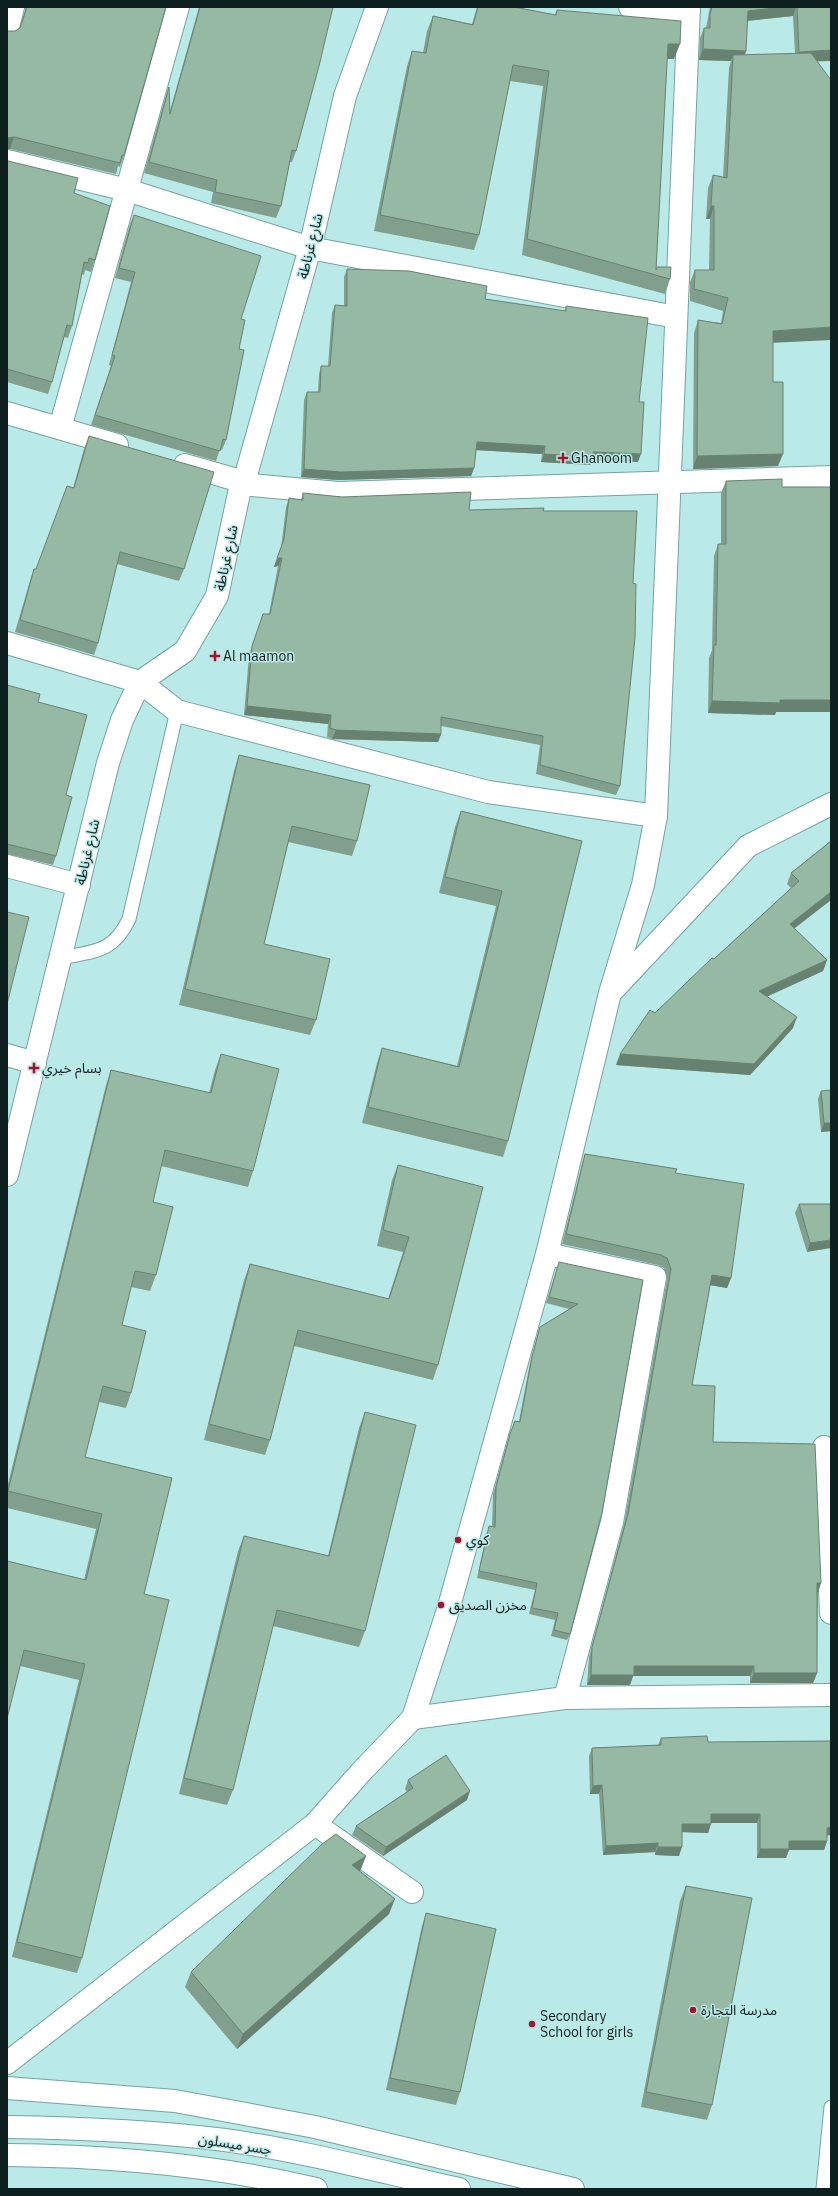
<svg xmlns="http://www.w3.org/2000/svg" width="838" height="2196" viewBox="0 0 838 2196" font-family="'IBM Plex Sans','Noto Sans Arabic',sans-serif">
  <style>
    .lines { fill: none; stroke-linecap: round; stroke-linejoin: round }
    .service-casing { stroke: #74a3a0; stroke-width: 15 }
    .minor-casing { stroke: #74a3a0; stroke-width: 24 }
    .secondary-casing { stroke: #74a3a0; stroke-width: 24 }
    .primary-casing { stroke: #74a3a0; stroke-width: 24 }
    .service { stroke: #fff; stroke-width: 13 }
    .minor { stroke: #fff; stroke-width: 22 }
    .secondary { stroke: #fff; stroke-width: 22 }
    .primary { stroke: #fff; stroke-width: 22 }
    .wall { fill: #809f8c; fill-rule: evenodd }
    .shaded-wall { fill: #688272 }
    .building { fill: #95b9a3; stroke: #688272 }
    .poi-dot { fill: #a9122d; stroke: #baeae7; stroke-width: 1.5 }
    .labels { text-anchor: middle; stroke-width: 3; stroke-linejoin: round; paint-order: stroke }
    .street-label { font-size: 14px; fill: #0d201f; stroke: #baeae7 }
    .poi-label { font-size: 14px; fill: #0d201f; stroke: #baeae7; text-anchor: start }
  </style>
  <rect width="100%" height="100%" fill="#baeae7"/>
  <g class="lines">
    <g class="service-casing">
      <g id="service">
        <path d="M 61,958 C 94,951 113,953 129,919 L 177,711"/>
        <path d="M 823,2189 L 831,2107"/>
      </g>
    </g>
    <g class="minor-casing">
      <g id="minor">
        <path d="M 630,7 L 689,11"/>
        <path d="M 7,31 L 13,7"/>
        <path d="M 7,161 L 127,190 L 310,248 L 676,317"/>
        <path d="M 7,413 L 117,445"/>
        <path d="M 60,428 L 178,7"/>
        <path d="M 185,465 L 244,482"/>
        <path d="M 241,484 L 338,493 L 831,477"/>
        <path d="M 7,643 L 140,682 L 177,711 L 488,792 L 656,816"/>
        <path d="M 7,866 L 79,885"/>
        <path d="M 614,989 L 748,846 L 831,804"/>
        <path d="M 7,1055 L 35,1063"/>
        <path d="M 547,1254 L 655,1277 L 612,1522 L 565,1698"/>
        <path d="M 824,1447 L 831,1613"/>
        <path d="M 413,1718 L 565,1698 L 831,1695"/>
        <path d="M 315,1824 L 412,1892"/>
        <path d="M 7,2063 L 315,1824 L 362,1771 L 413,1718 L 448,1610 L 547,1254 L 610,993 L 643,885 L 656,816 L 689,7"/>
      </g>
    </g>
    <g class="secondary-casing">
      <g id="secondary">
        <path d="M 7,1175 L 108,763 L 122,720 L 140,682 L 185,651 L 217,596 L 241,484 L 244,482 L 310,248 L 345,96 L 377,7"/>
        <path d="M 7,2088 L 175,2101 L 315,2127 L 573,2189"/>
      </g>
    </g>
    <g class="primary-casing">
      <g id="primary">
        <path d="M 7,2127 C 80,2128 153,2131 225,2140 C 304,2151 382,2172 459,2189"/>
        <path d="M 7,2155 C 110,2156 216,2165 316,2189"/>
      </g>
    </g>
    <use href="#service" class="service"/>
    <use href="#minor" class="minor"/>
    <use href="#secondary" class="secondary"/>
    <use href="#primary" class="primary"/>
  </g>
  <g class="wall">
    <path d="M 25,7 L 166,7 L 124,155 L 120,167 L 118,166 L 116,174 L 10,149 L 7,149 L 7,31 L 15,31 L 20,28 L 25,10 Z"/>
    <path d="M 199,7 L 333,7 L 296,151 L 292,162 L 290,162 L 281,206 L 276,218 L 211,203 L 213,192 L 144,173 L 165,99 L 169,87 L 170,111 Z"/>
    <path d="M 477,7 L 514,7 L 555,15 L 557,10 L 674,59 L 667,59 L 656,268 L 670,279 L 665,294 L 522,255 L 543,86 L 510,81 L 479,235 L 474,250 L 374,231 L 407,66 L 412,51 L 423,53 L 427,31 L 433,16 L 472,24 Z"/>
    <path d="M 710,7 L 831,7 L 831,61 L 817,61 L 773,343 L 773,382 L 778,466 L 693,469 L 694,333 L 698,320 L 721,323 L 723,311 L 690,301 L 690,282 L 695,270 L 709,270 L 710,219 L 706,219 L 708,188 L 713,175 L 723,177 L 729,68 L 731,61 L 699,60 L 700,38 L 704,28 L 706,28 ZM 793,16 L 795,54 L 745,55 L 747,21 Z"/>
    <path d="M 7,160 L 74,193 L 95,260 L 91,272 L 85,270 L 84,275 L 82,274 L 72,326 L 68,338 L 64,337 L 52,382 L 48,394 L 7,382 Z"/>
    <path d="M 134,215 L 241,319 L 239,349 L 226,440 L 222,450 L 220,449 L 216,461 L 91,425 L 111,366 L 109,365 L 131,282 L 115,278 L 130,224 Z"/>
    <path d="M 347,269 L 485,299 L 565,311 L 566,306 L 639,402 L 638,462 L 592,460 L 590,465 L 541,462 L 542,454 L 476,450 L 474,468 L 471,476 L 338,480 L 301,477 L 304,400 L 307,392 L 318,392 L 319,374 L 321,366 L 328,366 L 332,313 L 335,305 L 344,306 L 344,277 Z"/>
    <path d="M 89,436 L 184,569 L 179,581 L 117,564 L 98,643 L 94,655 L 15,632 L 30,581 L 34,569 L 36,569 L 73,488 L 84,449 Z"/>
    <path d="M 726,481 L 782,487 L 831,487 L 831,712 L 776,712 L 775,715 L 708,713 L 709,658 L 712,650 L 714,556 L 718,544 L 721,544 L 721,493 Z"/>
    <path d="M 303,493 L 469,510 L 543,511 L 620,786 L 616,795 L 536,774 L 540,745 L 441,726 L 441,734 L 438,742 L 332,739 L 327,737 L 328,724 L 244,715 L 249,655 L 263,614 L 269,614 L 278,566 L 274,567 L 281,548 L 286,507 L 289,498 L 301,500 Z"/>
    <path d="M 7,685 L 38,702 L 66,795 L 56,856 L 53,865 L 7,854 Z"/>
    <path d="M 239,755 L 357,841 L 352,856 L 288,842 L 264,944 L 316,1020 L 310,1035 L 179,1005 L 234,771 Z"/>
    <path d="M 461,811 L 582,841 L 508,1141 L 503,1157 L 362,1123 L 377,1063 L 382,1048 L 457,1066 L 496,906 L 439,893 L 455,827 Z"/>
    <path d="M 831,841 L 831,900 L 794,928 L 827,960 L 823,971 L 766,997 L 793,1028 L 750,1075 L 616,1065 L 655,1013 L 791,888 L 787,884 L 791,873 Z"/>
    <path d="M 221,1054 L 253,1171 L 248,1187 L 161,1166 L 153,1202 L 156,1275 L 150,1291 L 131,1287 L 122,1325 L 131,1393 L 126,1408 L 99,1402 L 85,1457 L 144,1594 L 82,1958 L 77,1973 L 12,1957 L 79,1680 L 20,1666 L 7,1561 L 84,1580 L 96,1529 L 7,1508 L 7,1488 L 106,1085 L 111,1070 L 209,1093 L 215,1070 Z"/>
    <path d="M 821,1091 L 831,1131 L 821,1132 L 818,1099 Z"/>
    <path d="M 585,1154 L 675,1173 L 731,1278 L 727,1288 L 710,1285 L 692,1385 L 713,1442 L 818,1593 L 817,1673 L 813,1683 L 750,1683 L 750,1676 L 633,1676 L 630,1685 L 587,1685 L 589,1657 L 624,1524 L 667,1279 L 664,1268 L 658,1265 L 562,1244 L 582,1164 Z"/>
    <path d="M 398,1165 L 438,1365 L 433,1380 L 294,1346 L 270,1440 L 265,1455 L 204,1440 L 244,1280 L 250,1264 L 388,1299 L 403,1252 L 377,1246 L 392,1180 Z"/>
    <path d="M 799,1204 L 831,1204 L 807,1252 L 795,1213 Z"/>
    <path d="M 559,1262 L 643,1280 L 570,1634 L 567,1640 L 551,1636 L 555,1620 L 529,1614 L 535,1590 L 477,1578 L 487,1533 L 489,1526 L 492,1527 L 493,1494 L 508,1441 L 515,1421 L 519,1421 L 530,1363 L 538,1334 L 540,1327 L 569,1309 L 546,1303 Z"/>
    <path d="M 365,1412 L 365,1631 L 359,1647 L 273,1626 L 233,1790 L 227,1805 L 179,1794 L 238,1551 L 244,1536 L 328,1556 L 359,1428 Z"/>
    <path d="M 661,1738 L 708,1742 L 827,1836 L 827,1841 L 824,1850 L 789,1850 L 786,1858 L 757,1858 L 757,1823 L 711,1823 L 708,1833 L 682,1832 L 679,1856 L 655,1855 L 655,1852 L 603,1855 L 599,1794 L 590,1794 L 589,1756 L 592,1748 L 658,1745 Z"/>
    <path d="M 408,1780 L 467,1800 L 383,1856 L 352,1835 L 356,1826 L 407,1792 L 405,1789 Z"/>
    <path d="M 366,1856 L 360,1871 L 389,1914 L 237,2049 L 185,1987 L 191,1972 Z"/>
    <path d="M 686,1886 L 712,2105 L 707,2120 L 641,2107 L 680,1901 Z"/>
    <path d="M 426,1913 L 460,2092 L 456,2105 L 386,2090 L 422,1926 Z"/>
  </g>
  <g class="shaded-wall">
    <path d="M 782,7 L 796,7 L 793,16 L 744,21 L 748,11 Z"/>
    <path d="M 668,44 L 680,44 L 674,59 L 662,59 Z"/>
    <path d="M 703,49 L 746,51 L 743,61 L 733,55 L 731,61 L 699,60 Z"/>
    <path d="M 831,50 L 831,61 L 795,62 L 799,52 Z"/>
    <path d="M 7,137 L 14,137 L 10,149 L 7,149 Z"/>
    <path d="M 711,206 L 714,206 L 710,219 L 706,219 Z"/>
    <path d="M 831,327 L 831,340 L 769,343 L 773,331 Z"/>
    <path d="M 477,442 L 545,446 L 542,454 L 474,450 Z"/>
    <path d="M 593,452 L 641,454 L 638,462 L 592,460 L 590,465 L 541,462 L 544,454 Z"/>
    <path d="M 783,454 L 778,466 L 693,469 L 697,456 Z"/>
    <path d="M 474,468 L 471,476 L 338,480 L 301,477 L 304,469 Z"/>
    <path d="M 277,558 L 282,558 L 278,566 L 274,567 Z"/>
    <path d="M 780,700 L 831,700 L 831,712 L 776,712 L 775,715 L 708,713 L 712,701 Z"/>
    <path d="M 247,706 L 331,715 L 328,724 L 244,715 Z"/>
    <path d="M 336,730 L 441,734 L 438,742 L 332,739 Z"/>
    <path d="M 831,892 L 831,900 L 786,935 L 790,924 Z"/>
    <path d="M 827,960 L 823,971 L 755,1002 L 759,991 Z"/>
    <path d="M 797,1017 L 793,1028 L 750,1075 L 616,1065 L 620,1054 Z"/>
    <path d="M 824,1123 L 831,1123 L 831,1131 L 821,1132 Z"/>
    <path d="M 831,1240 L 831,1248 L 807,1252 L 810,1243 Z"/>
    <path d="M 712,1275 L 731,1278 L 727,1288 L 709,1285 Z"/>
    <path d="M 817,1583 L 821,1583 L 818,1593 L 814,1593 Z"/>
    <path d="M 634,1666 L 754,1666 L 750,1676 L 633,1676 L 630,1685 L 587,1685 L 591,1675 Z"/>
    <path d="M 754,1673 L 817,1673 L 813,1683 L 750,1683 Z"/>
    <path d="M 602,1785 L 599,1794 L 590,1794 L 593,1786 Z"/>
    <path d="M 470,1791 L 467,1800 L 383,1856 L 386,1847 Z"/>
    <path d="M 711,1814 L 760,1814 L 757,1823 L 708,1823 Z"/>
    <path d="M 682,1824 L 711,1824 L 708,1833 L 679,1832 Z"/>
    <path d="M 831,1827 L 831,1835 L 824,1836 L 827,1828 Z"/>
    <path d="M 789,1841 L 827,1841 L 824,1850 L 789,1850 L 786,1858 L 757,1858 L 760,1849 Z"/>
    <path d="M 658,1843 L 655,1852 L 603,1855 L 606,1846 Z"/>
    <path d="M 658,1847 L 682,1847 L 679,1856 L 655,1855 Z"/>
    <path d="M 366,1856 L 360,1871 L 346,1880 L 352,1865 Z"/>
    <path d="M 395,1899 L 389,1914 L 237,2049 L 243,2034 Z"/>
  </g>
  <g class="building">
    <path d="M 27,7 L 166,7 L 124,155 L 122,155 L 120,163 L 14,137 L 7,138 L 7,31 L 15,31 L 20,28 Z"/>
    <path d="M 200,7 L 333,7 L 319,66 L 296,151 L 292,150 L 281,206 L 215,192 L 217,180 L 149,162 L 169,87 L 170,114 Z"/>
    <path d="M 478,7 L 514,7 L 556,15 L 557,10 L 681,21 L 680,44 L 668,44 L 656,270 L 657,267 L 671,267 L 670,279 L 527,239 L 549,71 L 513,65 L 479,235 L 380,215 L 412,51 L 426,53 L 433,16 L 473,25 Z"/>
    <path d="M 712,7 L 782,7 L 748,11 L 746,51 L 703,49 L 704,28 L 710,28 L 710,14 Z"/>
    <path d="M 797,7 L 831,7 L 831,50 L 799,52 Z"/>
    <path d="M 811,53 L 831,80 L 831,327 L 773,331 L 773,382 L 783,382 L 783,454 L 697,456 L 698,320 L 722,324 L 728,298 L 694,289 L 695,270 L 714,270 L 714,206 L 711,206 L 713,175 L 727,178 L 733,55 Z"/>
    <path d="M 7,160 L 8,161 L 78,178 L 74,193 L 110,206 L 95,260 L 89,258 L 88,263 L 84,262 L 72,326 L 67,325 L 52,382 L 7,369 Z"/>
    <path d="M 134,215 L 261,256 L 241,319 L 245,320 L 239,349 L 244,350 L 226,440 L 223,439 L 220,451 L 95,415 L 115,356 L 112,355 L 135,272 L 119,268 Z"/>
    <path d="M 347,269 L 409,271 L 487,286 L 485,299 L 566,311 L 566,306 L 648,318 L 639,402 L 644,402 L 641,454 L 593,452 L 593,457 L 544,454 L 545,446 L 477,442 L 474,468 L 341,472 L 304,469 L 307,392 L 320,392 L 321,366 L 330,366 L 335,305 L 347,306 Z"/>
    <path d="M 89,436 L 214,472 L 184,569 L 120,552 L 98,643 L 20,620 L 34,569 L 36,569 L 67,486 L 74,488 Z"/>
    <path d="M 782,479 L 782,487 L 831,487 L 831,700 L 780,700 L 780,703 L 712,701 L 714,645 L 716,645 L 718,544 L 726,544 L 726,481 Z"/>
    <path d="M 471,492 L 469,510 L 544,508 L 543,511 L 637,511 L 633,583 L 636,584 L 635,638 L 620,786 L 540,765 L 543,736 L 441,717 L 441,734 L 336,730 L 330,728 L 331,715 L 247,706 L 252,646 L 263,614 L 270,614 L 282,558 L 277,558 L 284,539 L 289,498 L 303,500 L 303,493 L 342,497 Z"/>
    <path d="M 7,685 L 40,694 L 38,702 L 87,715 L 66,795 L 72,797 L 56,856 L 7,844 Z"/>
    <path d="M 239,755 L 370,785 L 357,841 L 292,826 L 264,944 L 330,959 L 316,1020 L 185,989 Z"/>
    <path d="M 461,811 L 582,841 L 508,1141 L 368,1107 L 382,1048 L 459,1067 L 502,891 L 445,877 Z"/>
    <path d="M 831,841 L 831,892 L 790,924 L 827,960 L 759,991 L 797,1017 L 754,1064 L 620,1054 L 650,1010 L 655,1013 L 712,958 L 714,959 L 799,881 L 791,873 Z"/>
    <path d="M 7,912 L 29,917 L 7,1004 Z"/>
    <path d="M 221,1054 L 279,1069 L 253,1171 L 165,1150 L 153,1202 L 173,1207 L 156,1275 L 135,1271 L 122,1325 L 146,1331 L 131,1393 L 103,1386 L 85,1457 L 172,1478 L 144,1594 L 169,1600 L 82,1958 L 17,1942 L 85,1664 L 24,1650 L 7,1719 L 7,1561 L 86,1580 L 102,1514 L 8,1491 L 111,1070 L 211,1093 Z"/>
    <path d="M 831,1090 L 831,1123 L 824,1123 L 821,1091 Z"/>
    <path d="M 585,1154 L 677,1169 L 675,1173 L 744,1184 L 731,1278 L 712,1275 L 692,1385 L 715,1386 L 713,1442 L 815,1444 L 821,1583 L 817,1583 L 817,1673 L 754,1673 L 754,1666 L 634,1666 L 634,1675 L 591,1675 L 592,1647 L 628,1514 L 671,1269 L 667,1258 L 661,1255 L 566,1234 Z"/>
    <path d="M 398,1165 L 483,1187 L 438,1365 L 298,1330 L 270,1440 L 209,1424 L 250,1264 L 389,1299 L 409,1237 L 383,1230 Z"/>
    <path d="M 799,1204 L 831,1204 L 831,1240 L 810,1243 Z"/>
    <path d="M 559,1262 L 643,1280 L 602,1513 L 570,1634 L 554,1630 L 558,1613 L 532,1608 L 537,1583 L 479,1571 L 489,1526 L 495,1527 L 496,1487 L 510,1434 L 515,1421 L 520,1422 L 532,1357 L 540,1327 L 578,1304 L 549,1297 Z"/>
    <path d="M 365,1412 L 416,1425 L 365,1631 L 277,1610 L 233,1790 L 184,1778 L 244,1536 L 329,1556 Z"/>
    <path d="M 707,1736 L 708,1742 L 831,1741 L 831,1827 L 827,1828 L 827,1841 L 789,1841 L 789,1849 L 760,1849 L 760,1814 L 711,1814 L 711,1824 L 682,1824 L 682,1847 L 658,1847 L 658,1843 L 606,1846 L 602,1785 L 593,1786 L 592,1748 L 661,1745 L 661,1738 Z"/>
    <path d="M 446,1755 L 470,1791 L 386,1847 L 356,1826 L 413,1788 L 408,1780 Z"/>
    <path d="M 336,1834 L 366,1856 L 352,1865 L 395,1899 L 243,2034 L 191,1972 L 322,1844 Z"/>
    <path d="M 686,1886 L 752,1898 L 712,2105 L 646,2092 Z"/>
    <path d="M 426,1913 L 496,1929 L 460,2092 L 390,2078 Z"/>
  </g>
  <g class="poi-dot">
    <path d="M561 452h4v4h4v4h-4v4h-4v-4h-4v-4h4z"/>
    <path d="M213 650h4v4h4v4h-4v4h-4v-4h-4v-4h4z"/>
    <path d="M32 1062h4v4h4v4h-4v4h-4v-4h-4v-4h4z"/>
    <circle cx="458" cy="1540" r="4"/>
    <circle cx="441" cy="1605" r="4"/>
    <circle cx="693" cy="2010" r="4"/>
    <circle cx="532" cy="2024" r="4"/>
  </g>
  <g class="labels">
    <g class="street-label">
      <text transform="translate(310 246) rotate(-76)" y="5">شارع غرناطة</text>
      <text transform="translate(226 558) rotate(-78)" y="5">شارع غرناطة</text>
      <text transform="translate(87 852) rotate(-77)" y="5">شارع غرناطة</text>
      <text transform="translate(235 2144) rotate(9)" y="5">جسر ميسلون</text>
    </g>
    <g class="poi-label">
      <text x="571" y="463">Ghanoom</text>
      <text x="223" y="661">Al maamon</text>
      <text x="42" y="1073">بسام خيري</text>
      <text x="466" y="1545">كوي</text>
      <text x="449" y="1610">مخزن الصديق</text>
      <text x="701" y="2015">مدرسة التجارة</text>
      <text x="540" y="2021">Secondary<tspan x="540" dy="16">School for girls</tspan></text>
    </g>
  </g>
  <rect width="838" height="2196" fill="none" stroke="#0d201f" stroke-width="16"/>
</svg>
